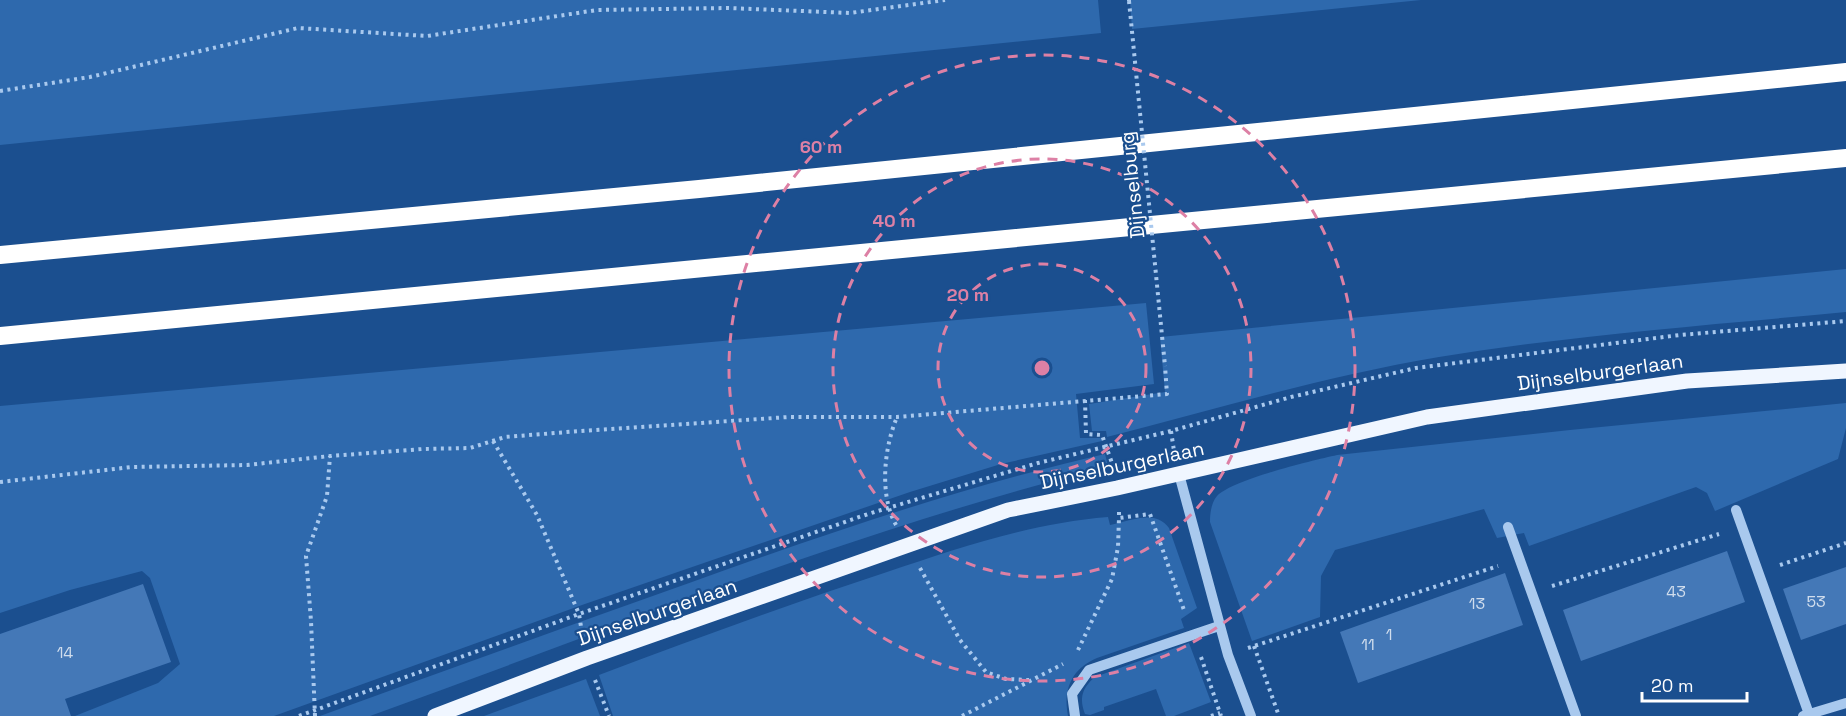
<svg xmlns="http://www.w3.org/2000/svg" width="1846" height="716" viewBox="0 0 1846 716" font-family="'Space Grotesk',sans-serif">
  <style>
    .green { fill: #2e69ad }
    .building { fill: #4478b7 }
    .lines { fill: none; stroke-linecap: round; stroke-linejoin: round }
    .path { stroke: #a9c9ee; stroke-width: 4; stroke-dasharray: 3 4.5; stroke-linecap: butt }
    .minor { stroke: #a9c9ee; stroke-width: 10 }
    .major { stroke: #f0f6ff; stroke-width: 15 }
    .highway { stroke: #fff; stroke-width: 18 }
    .path-bridge { stroke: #a9c9ee; stroke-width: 4; stroke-dasharray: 3 4.5; stroke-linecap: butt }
    .ring { fill: none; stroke: #dd80a5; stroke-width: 3; stroke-dasharray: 10 8 }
    .labels { text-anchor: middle; stroke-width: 4.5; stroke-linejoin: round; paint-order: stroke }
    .number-label { font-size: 16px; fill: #d0dded }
    .street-label { font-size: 20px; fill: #fff; stroke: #1b4f8f }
    .centre { fill: #dd80a5; stroke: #1b4f8f; stroke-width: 3 }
    .ring-label { font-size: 18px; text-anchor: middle; font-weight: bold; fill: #dd80a5; stroke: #1b4f8f; stroke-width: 4.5; stroke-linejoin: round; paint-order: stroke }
  </style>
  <rect width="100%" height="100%" fill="#1b4f8f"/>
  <g class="green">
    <path d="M 0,0 L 1098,0 L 1101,33 L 0,145 Z"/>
    <path d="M 1130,0 L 1421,0 L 1132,29 Z"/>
    <path d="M 1846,269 L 1846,312 C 1710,325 1574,335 1439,357 C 1326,376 1217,409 1107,437 L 1106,431 L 1092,431 L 1089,404 L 1165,392 L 1160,337 Z"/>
    <path d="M 1146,303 L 1154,384 L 1076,394 L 1080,438 L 1102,438 L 1102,441 L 1001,464 L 910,492 L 582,605 L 274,716 L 75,716 L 158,683 L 180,664 L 150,578 L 142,571 L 70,590 L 0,613 L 0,406 Z"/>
    <path d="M 1846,403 L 1846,428 L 1838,459 L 1715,511 L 1707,493 L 1696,487 L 1529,546 L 1524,533 L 1497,538 L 1484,509 L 1335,550 L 1321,576 L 1320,617 L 1252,641 L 1210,522 C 1210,514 1211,503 1217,496 C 1234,479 1311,461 1337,455 L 1570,430 Z"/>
    <path d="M 1105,454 L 1108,466 C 1033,486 959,507 886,531 C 712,587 542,654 370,716 L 320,716 C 444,671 568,626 692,582 C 828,533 965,486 1105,454 Z"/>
    <path d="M 1108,517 L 1110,525 C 1131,521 1155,509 1169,528 L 1197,608 L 1181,619 L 1184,628 L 1097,658 C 1071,669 1063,690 1068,716 L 613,716 L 599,675 C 694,639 790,604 887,572 C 959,548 1032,523 1108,517 Z"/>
    <path d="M 1189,643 L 1211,702 L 1174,716 L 1166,716 L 1156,689 L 1104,707 L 1104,710 L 1090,715 L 1085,714 C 1079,698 1082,688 1095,677 Z"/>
    <path d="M 586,679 L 600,716 L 484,716 Z"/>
  </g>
  <g class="building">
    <path d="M 1727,551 L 1745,602 L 1581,661 L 1563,610 Z"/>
    <path d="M 1846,567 L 1846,624 L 1801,640 L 1783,589 Z"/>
    <path d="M 1505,573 L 1523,625 L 1358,683 L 1340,632 Z"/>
    <path d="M 143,584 L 171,662 L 65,699 L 71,716 L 0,716 L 0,634 Z"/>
  </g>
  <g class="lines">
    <g class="path">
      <path d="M 1129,0 L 1129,1"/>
      <path d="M 0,91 L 90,77 L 298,28 L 427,36 L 597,10 L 728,8 L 850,13 L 945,0"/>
      <path d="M 1085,400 L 1086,434 L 1102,435 L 1112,463"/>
      <path d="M 1171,431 L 1174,451"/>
      <path d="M 493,441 L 537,515 L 579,614 L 582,633"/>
      <path d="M 0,482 L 132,467 L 247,465 L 330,456 L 423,449 L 470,448 L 505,437 L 580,431 L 789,417 L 897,417 L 1167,394 L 1165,366"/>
      <path d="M 1119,512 L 1119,518 L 1150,514 L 1185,613"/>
      <path d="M 896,525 C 879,495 884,448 897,417"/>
      <path d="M 1780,565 L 1846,543"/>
      <path d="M 920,568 L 960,640 L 986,672 L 1006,679 L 1029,680"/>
      <path d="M 1552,586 L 1719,534"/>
      <path d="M 1254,646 L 1279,716"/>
      <path d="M 1248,648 L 1498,566"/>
      <path d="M 1078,650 L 1112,579 L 1118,547 L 1119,518"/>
      <path d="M 1201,657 L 1221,716"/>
      <path d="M 595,680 L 609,716"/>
      <path d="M 299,716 L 579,614 L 868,514 L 1038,463 L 1171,431 L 1291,397 L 1416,368 L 1680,335 L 1846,321"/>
      <path d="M 315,716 L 311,621 L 306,556 L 327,496 L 330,456"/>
      <path d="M 962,716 L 1063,664"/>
      <path d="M 1211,716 L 1220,713"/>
    </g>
    <g class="minor">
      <path d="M 1179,474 L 1228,655 L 1251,716"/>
      <path d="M 1736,510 L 1809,714"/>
      <path d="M 1508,527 L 1576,716"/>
      <path d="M 1075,716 L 1072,694 L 1089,670 L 1219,626"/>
      <path d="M 1803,716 L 1846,703"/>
    </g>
    <path class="major" d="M 435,716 L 587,658 L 1008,510 L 1117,488 L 1427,417 L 1687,381 L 1846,371"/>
    <g class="highway">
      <path d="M 0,255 L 699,189 L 1846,72"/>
      <path d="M 0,336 L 1846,158"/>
    </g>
    <path class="path-bridge" d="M 1129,1 L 1165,366"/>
  </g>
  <g class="ring">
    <circle cx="1042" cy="368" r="104"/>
    <circle cx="1042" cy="368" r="209"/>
    <circle cx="1042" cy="368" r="313"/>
  </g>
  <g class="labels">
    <g class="number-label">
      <text x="1676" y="597">43</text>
      <text x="1816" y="607">53</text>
      <text x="1477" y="609">13</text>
      <text x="1389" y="640">1</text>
      <text x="1368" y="650">11</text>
      <text x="65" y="658">14</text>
    </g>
    <g class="street-label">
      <text transform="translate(1132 185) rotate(-96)" y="7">Dijnselburg</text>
      <text transform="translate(1600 372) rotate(-8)" y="7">Dijnselburgerlaan</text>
      <text transform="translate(1122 465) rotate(-12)" y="7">Dijnselburgerlaan</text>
      <text transform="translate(657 612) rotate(-19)" y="7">Dijnselburgerlaan</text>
    </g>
  </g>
  <circle cx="1042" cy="368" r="9" class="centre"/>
  <g class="ring-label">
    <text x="821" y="153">60 m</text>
    <text x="894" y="227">40 m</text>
    <text x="968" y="301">20 m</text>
  </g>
  <path d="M1642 692v9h105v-9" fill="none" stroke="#ffffff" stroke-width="3"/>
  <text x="1651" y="692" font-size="18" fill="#ffffff" stroke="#1b4f8f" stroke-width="4.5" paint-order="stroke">20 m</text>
</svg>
